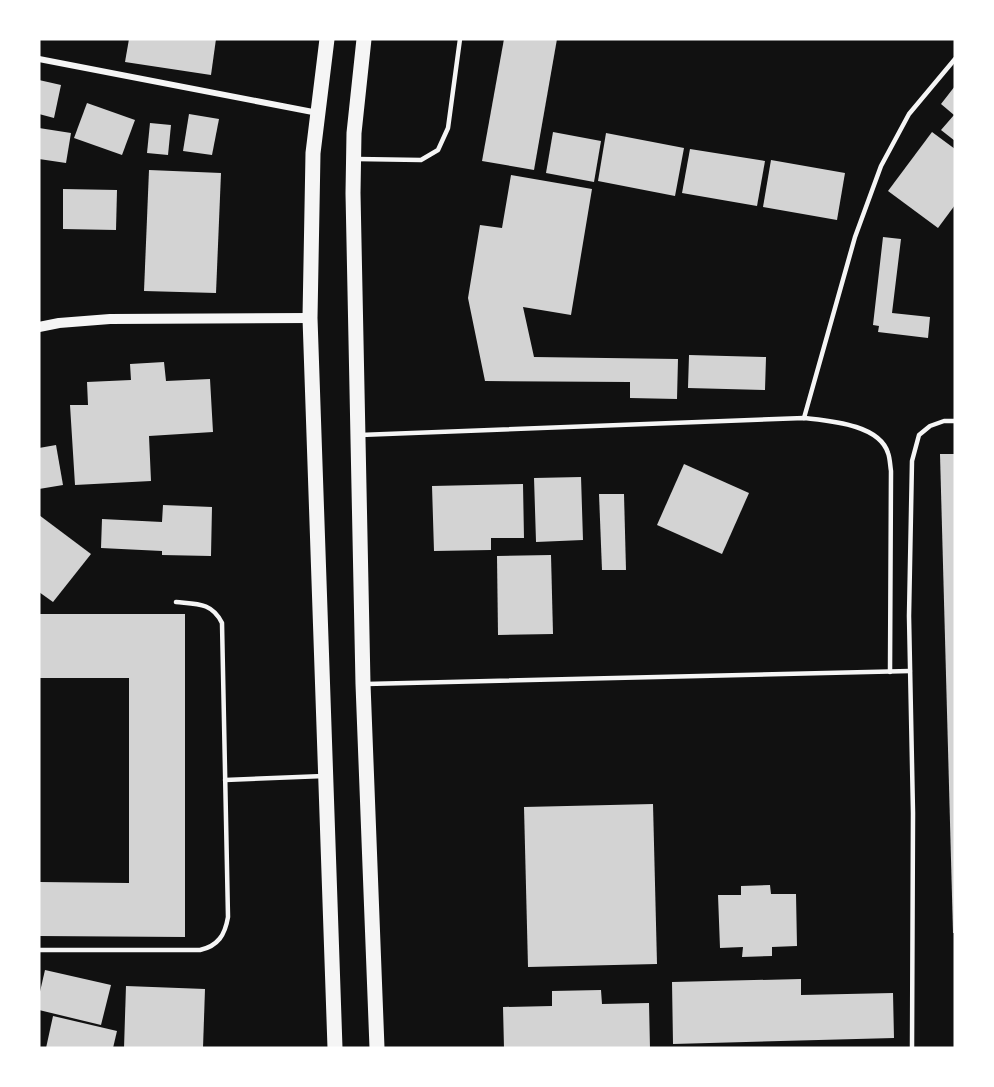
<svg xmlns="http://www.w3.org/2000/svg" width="994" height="1087" viewBox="0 0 994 1087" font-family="Jost,sans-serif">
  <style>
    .building { fill: #d3d3d3 }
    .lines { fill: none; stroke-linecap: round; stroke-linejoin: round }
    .service { stroke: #f5f5f5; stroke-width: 4.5 }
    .minor { stroke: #f5f5f5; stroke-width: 6 }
    .tertiary { stroke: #f5f5f5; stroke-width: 10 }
    .primary { stroke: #f5f5f5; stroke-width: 15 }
  </style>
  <rect width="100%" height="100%" fill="#111"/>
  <g class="building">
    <path d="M 129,39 L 216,39 L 211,75 L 125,62 Z"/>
    <path d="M 504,39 L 557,39 L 534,170 L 482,161 Z"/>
    <path d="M 39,80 L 61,85 L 54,118 L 39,114 Z"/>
    <path d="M 955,86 L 955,141 L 941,130 L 954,115 L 941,104 Z"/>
    <path d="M 87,103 L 135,120 L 122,155 L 74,138 Z"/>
    <path d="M 189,114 L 219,119 L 212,155 L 183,151 Z"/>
    <path d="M 150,123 L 171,125 L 168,155 L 147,153 Z"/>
    <path d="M 39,128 L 71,133 L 66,163 L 39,159 Z"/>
    <path d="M 553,132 L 601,141 L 594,182 L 546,173 Z"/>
    <path d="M 932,132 L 955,149 L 955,205 L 938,228 L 888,191 Z"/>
    <path d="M 606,133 L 684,148 L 675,196 L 598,181 Z"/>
    <path d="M 690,149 L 765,161 L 757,206 L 682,193 Z"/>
    <path d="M 771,160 L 845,173 L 837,220 L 763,207 Z"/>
    <path d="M 149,170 L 221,173 L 216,293 L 144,291 Z"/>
    <path d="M 511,175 L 592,189 L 571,315 L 523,307 L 534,357 L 678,359 L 677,399 L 630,398 L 630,382 L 485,381 L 468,298 L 480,225 L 502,228 Z"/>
    <path d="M 63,189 L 117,190 L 116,230 L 63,229 Z"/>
    <path d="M 883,237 L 901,239 L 892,313 L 930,317 L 928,338 L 878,332 L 879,326 L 873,325 Z"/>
    <path d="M 689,355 L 766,357 L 765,390 L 688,388 Z"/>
    <path d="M 164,362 L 166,381 L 210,379 L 213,432 L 149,436 L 151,481 L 75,485 L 70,405 L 88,405 L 87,382 L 131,380 L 130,364 Z"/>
    <path d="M 56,445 L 63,485 L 39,489 L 39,448 Z"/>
    <path d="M 940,454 L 955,454 L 955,933 L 953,933 Z"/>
    <path d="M 684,464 L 749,493 L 722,554 L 657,525 Z"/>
    <path d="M 581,477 L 583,540 L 536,542 L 534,478 Z"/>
    <path d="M 523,484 L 524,538 L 491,538 L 491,550 L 434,551 L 432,486 Z"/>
    <path d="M 599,494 L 624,494 L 626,570 L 602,570 Z"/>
    <path d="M 163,505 L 212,507 L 211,556 L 162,555 L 162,551 L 101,548 L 102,519 L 162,522 Z"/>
    <path d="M 39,515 L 91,554 L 53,602 L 39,592 Z"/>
    <path d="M 551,555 L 553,634 L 498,635 L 497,556 Z"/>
    <path d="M 39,614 L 185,614 L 185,937 L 39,936 L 39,882 L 129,883 L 129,678 L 39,678 Z"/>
    <path d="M 653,804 L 657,964 L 528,967 L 524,807 Z"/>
    <path d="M 770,885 L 771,894 L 796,894 L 797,946 L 772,947 L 772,956 L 742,957 L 743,947 L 720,948 L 718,895 L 741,895 L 741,886 Z"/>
    <path d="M 45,970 L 111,985 L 101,1025 L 39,1010 L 39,996 Z"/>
    <path d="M 801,979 L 801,995 L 893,993 L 894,1038 L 673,1044 L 672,982 Z"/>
    <path d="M 126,986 L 205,989 L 203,1048 L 124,1048 Z"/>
    <path d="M 601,990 L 602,1004 L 649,1003 L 650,1048 L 504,1048 L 503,1007 L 552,1006 L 552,991 Z"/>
    <path d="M 53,1016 L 117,1031 L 113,1048 L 46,1048 Z"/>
  </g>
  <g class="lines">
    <g class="service">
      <path d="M 357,159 L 421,160 L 438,150 L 448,128 L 460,39"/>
      <path d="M 804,418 L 855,237 L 881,166 L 909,114 L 955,59"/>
      <path d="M 360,435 L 804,418 C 829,421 879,424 888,453 C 890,458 890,465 891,471 L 890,672"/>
      <path d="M 366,684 L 910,671"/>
      <path d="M 225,780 L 324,776"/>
      <path d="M 39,950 L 200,950 C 218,946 225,935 228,917 L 222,623 C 212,602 196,604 176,602"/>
      <path d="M 912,1048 L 913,813 L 909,616 L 912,461 L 919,435 L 930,426 L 944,421 L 955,421"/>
    </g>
    <path class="minor" d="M 39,59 L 318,113"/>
    <path class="tertiary" d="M 39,327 L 59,323 L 110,319 L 310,318"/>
    <g class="primary">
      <path d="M 327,39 L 313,153 L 310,318 L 335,1048"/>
      <path d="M 364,39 L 354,133 L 353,193 L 363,684 L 377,1048"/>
    </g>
  </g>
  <rect width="994" height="1087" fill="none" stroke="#ffffff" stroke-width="81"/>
</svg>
